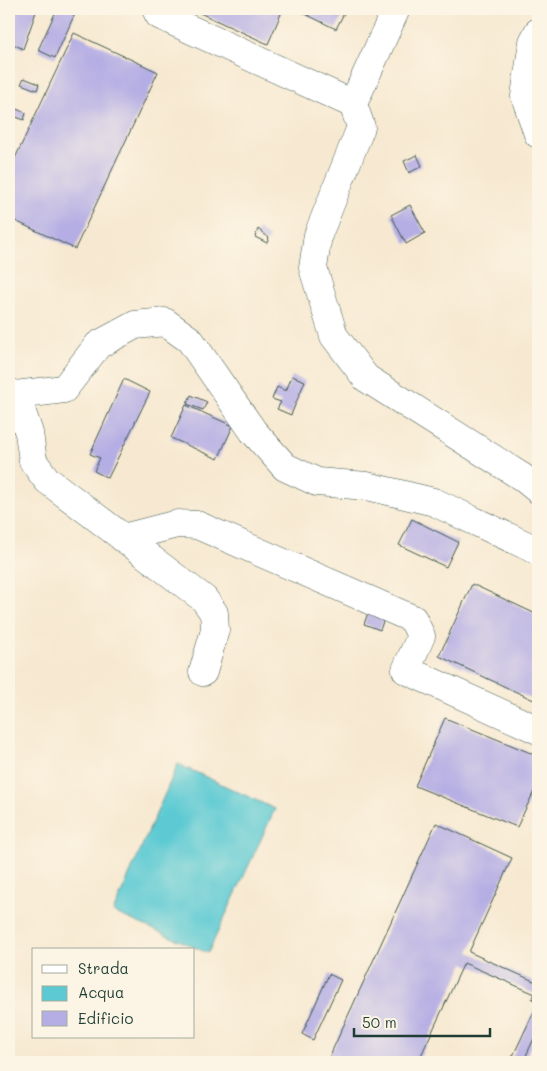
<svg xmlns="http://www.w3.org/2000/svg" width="547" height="1071" viewBox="0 0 547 1071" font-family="Mali,sans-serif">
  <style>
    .water { fill: #5dcad3; stroke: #3e8484 }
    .building { fill: #b5aee4 }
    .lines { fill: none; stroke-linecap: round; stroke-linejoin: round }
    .minor-casing { stroke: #3f574c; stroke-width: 29 }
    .minor { stroke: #fff; stroke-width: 28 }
  </style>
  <rect width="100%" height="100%" fill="#fcf5e5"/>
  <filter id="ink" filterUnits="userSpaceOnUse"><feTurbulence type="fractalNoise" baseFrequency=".02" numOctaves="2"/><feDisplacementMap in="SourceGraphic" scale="10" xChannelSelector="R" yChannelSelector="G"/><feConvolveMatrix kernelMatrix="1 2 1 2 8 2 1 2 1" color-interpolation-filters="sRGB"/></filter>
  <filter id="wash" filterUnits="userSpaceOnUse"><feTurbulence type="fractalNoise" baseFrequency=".0096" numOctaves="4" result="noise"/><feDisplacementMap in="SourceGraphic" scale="20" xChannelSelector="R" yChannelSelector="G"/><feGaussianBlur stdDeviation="1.12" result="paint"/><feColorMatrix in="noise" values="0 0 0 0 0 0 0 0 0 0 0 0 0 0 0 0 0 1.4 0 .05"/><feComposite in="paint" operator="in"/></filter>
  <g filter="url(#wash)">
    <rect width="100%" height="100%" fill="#f7e9d1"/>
    <path class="water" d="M 178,764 L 275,809 L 208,953 L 113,912 Z"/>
    <g id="blocks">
      <g class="building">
        <path d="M 9,9 L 37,9 L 23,49 L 9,42 Z"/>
        <path d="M 57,9 L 77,9 L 55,58 L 38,50 Z"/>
        <path d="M 191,9 L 283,9 L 268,44 Z"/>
        <path d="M 295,9 L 346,9 L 336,29 Z"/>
        <path d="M 74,33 L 158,72 L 75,249 L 9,218 L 9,171 Z"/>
        <path d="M 24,78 L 39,84 L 37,90 L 21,84 Z"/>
        <path d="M 14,108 L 26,113 L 24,120 L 11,115 Z"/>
        <path d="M 417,155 L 422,166 L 409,173 L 404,161 Z"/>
        <path d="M 410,205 L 425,233 L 406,244 L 391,215 Z"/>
        <path d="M 258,229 L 269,238 L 267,243 L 255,237 Z"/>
        <path d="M 292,376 L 305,381 L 291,415 L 277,409 L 281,402 L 272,399 L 277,387 L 286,391 Z"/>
        <path d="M 124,379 L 150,392 L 108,478 L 94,471 L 100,458 L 90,454 Z"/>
        <path d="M 191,395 L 207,402 L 203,410 L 187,404 Z"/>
        <path d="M 186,405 L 233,426 L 218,459 L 171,438 Z"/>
        <path d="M 412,519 L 458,542 L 446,567 L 399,545 Z"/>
        <path d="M 472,584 L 538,615 L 538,702 L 439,656 Z"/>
        <path d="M 369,610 L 385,616 L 380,630 L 364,624 Z"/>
        <path d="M 445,718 L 538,756 L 538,783 L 517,827 L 415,786 Z"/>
        <path d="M 436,823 L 512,858 L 469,952 L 538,983 L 538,1002 L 532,999 L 535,994 L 464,963 L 418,1062 L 327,1062 Z"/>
        <path d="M 329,974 L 341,980 L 313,1040 L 302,1034 Z"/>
        <path d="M 538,1003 L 538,1030 L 523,1062 L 521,1062 L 512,1058 Z"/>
      </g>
    </g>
  </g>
  <g filter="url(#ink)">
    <use href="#blocks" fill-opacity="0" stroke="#3f574c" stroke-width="1"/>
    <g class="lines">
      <g class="minor-casing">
        <g id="minor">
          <path d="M 156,9 L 159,15 L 353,104 L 361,127 L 318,235 L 313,268 L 334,336 L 366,378 L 522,477 L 538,490"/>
          <path d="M 538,32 L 533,42 L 525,96 L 538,134"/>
          <path d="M 353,104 L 396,9"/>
          <path d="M 9,392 L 16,395 L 64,389 L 98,345 L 135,325 L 165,322 L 190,340 L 253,431 L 285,467 L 317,482 L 367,486 L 434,502 L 538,551"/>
          <path d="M 16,395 L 29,433 L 33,461 L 47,480 L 204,599 L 214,613 L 215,630 L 203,672"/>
          <path d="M 123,538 L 177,524 L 197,525 L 413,619 L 421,636 L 406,670 L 538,730"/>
        </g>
      </g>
      <use href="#minor" class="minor"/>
    </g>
  </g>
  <rect width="547" height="1071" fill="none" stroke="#fcf5e5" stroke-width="30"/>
  <rect x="32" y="948" width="162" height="90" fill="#fcf5e5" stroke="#a4ab9e"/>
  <rect x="42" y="965" width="25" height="8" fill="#ffffff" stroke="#a4ab9e"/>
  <text x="78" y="974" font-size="15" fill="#1f3d34">Strada</text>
  <rect x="42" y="986" width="25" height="15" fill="#5dcad3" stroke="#a4ab9e"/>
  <text x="78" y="998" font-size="15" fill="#1f3d34">Acqua</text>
  <rect x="42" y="1011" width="25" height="15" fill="#b5aee4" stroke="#a4ab9e"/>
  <text x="78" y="1024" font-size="15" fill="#1f3d34">Edificio</text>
  <path d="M354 1028v8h136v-8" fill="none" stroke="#1f3d34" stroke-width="2.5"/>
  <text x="362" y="1028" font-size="15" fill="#1f3d34" stroke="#fcf5e5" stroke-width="4" paint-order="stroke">50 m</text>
</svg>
